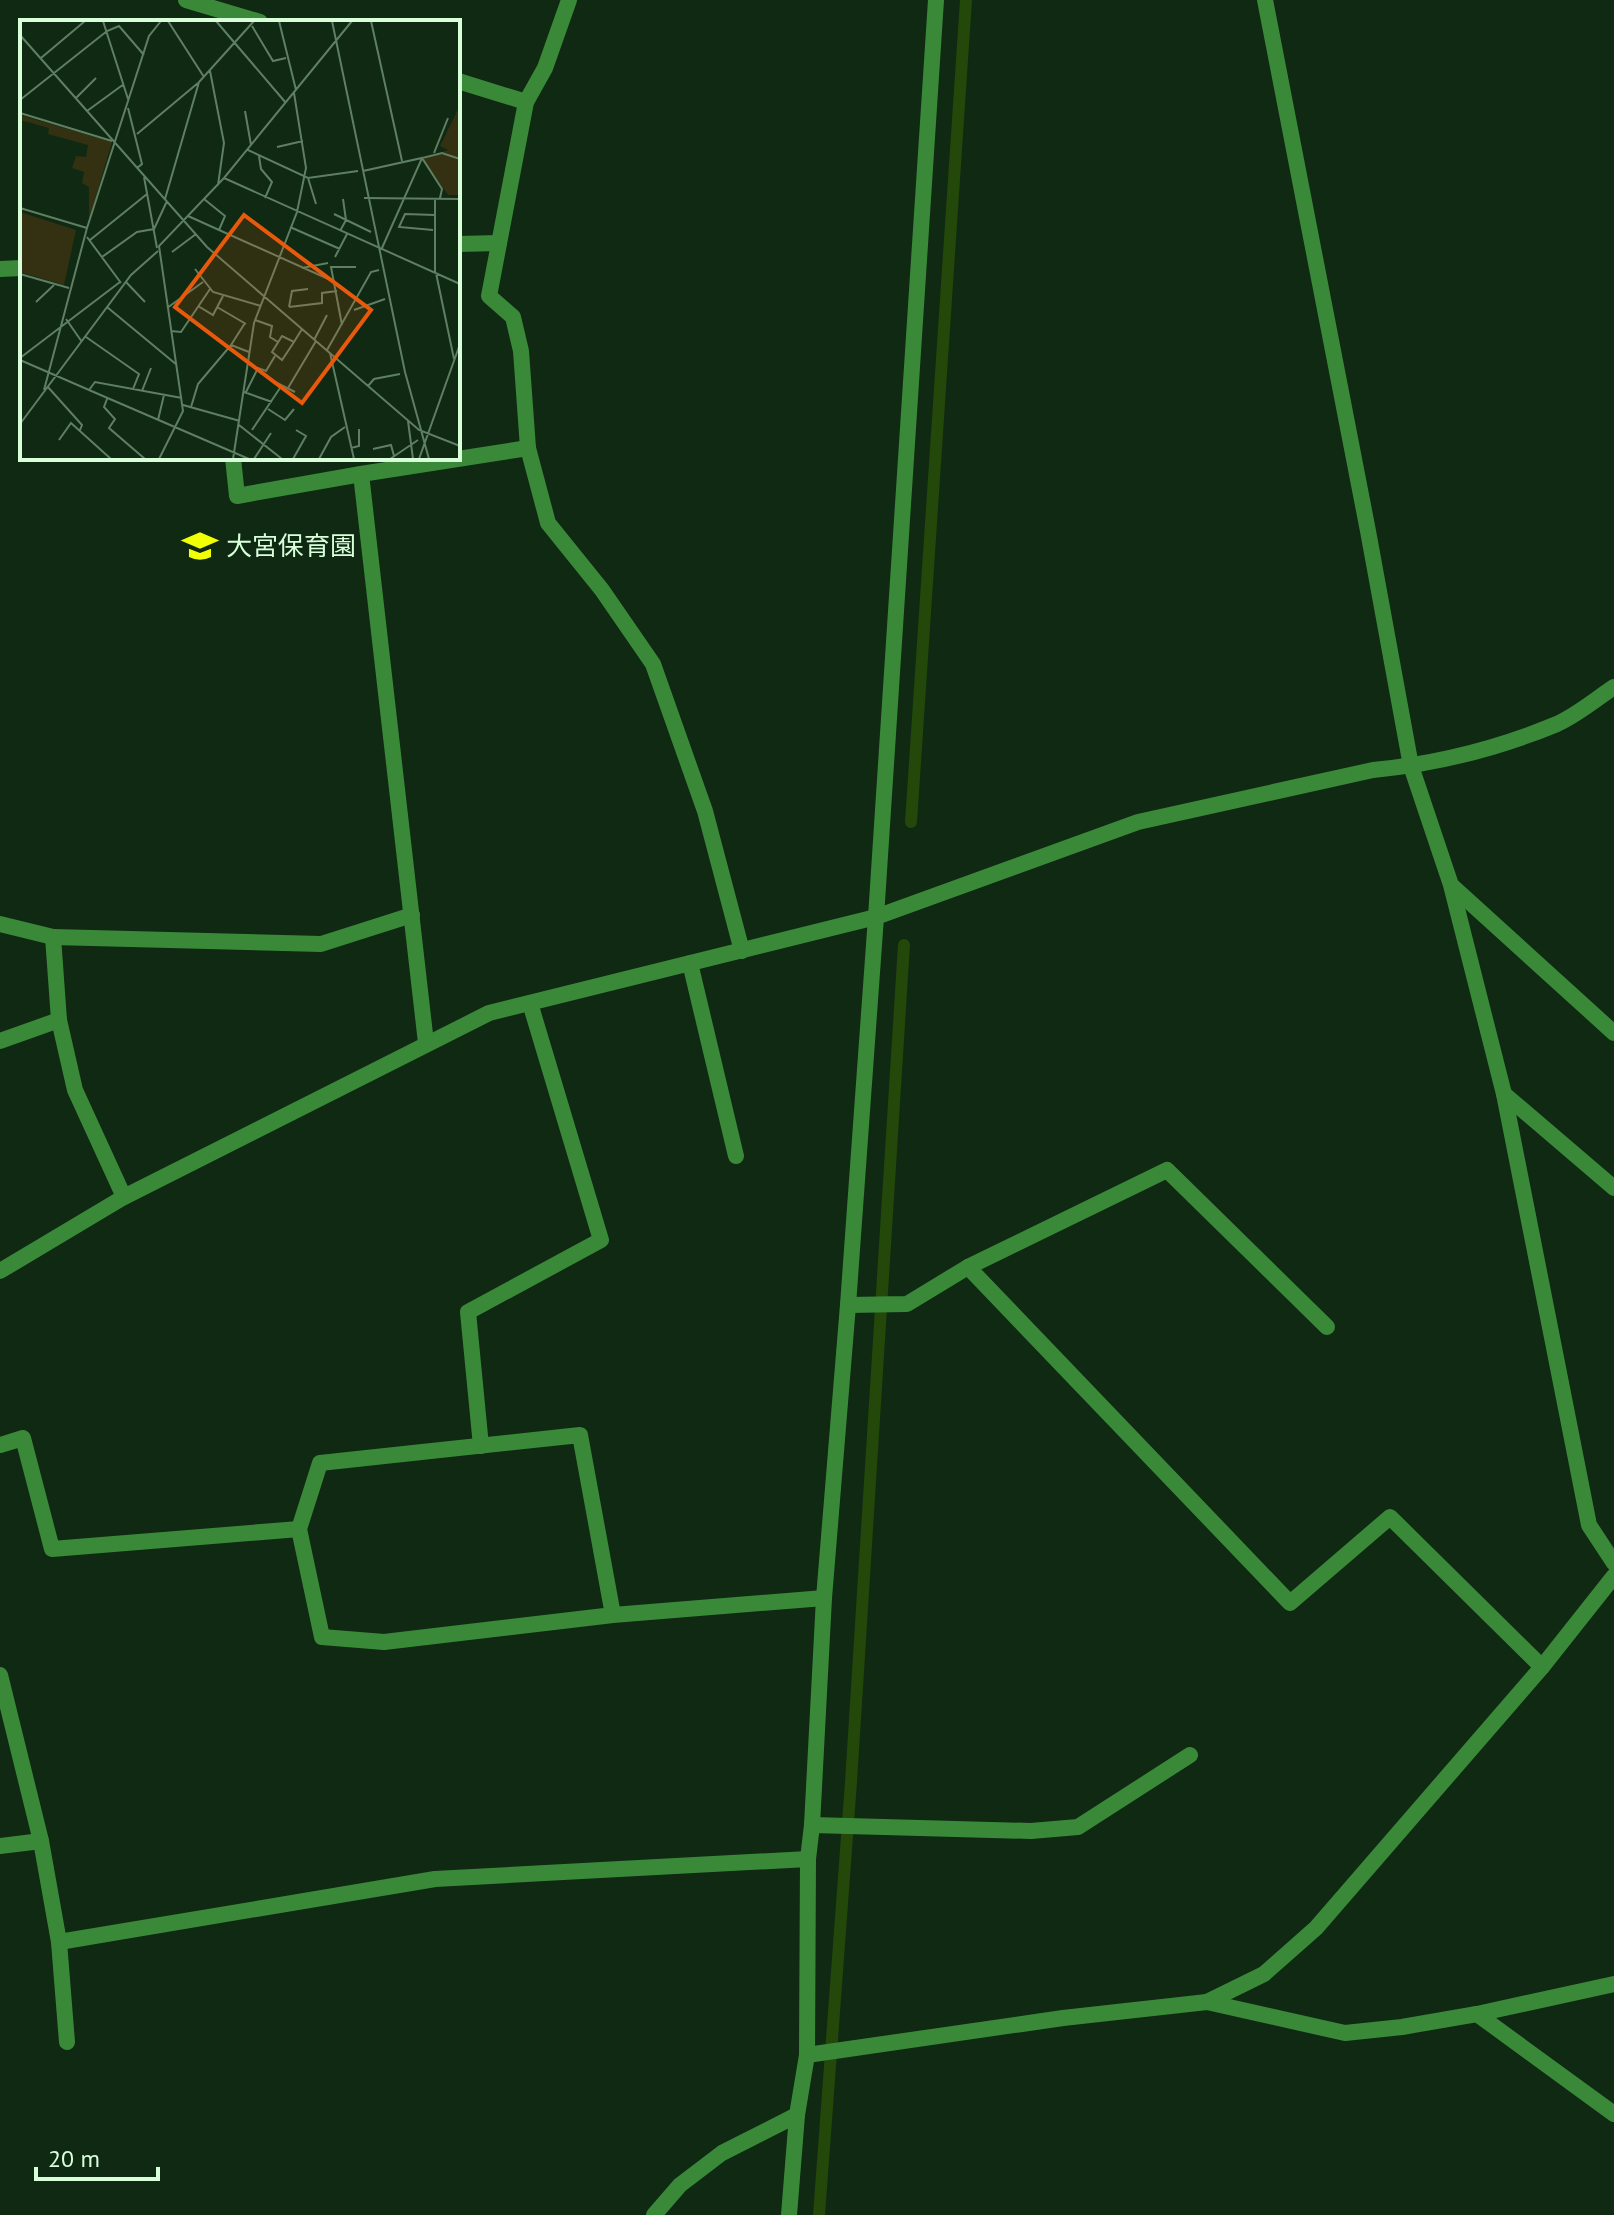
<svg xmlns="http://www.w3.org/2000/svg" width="1614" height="2215" viewBox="0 0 1614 2215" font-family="'PT Sans','Noto Sans JP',sans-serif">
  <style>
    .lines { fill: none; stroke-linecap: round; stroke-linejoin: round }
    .stream { stroke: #234809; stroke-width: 12 }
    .minor { stroke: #3a8939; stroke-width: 16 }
    .tertiary { stroke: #3a8939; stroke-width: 16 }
    .labels { text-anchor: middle; stroke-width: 6; stroke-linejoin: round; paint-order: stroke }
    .poi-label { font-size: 26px; fill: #d8ffda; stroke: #0f2913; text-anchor: start }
    .inset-road { fill: none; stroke: #5f7f63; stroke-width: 2 }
    .view { fill: #e8590c; fill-opacity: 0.15; stroke: #e8590c; stroke-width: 4 }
    .inset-edge { fill: none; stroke: #d8ffda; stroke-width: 4 }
  </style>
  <rect width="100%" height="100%" fill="#0f2913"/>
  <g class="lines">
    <g class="stream">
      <path d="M 911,822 L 966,0"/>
      <path d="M 819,2215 L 851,1782 L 904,945"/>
    </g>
    <g class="minor">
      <path d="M 186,0 L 260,22"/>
      <path d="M 569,0 L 545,68 L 526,102 L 489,296 L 513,317 L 521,351 L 528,448 L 548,523 L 602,590 L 653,664 L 705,811 L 742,951"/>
      <path d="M 1265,0 L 1368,531 L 1411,766 L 1451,885 L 1504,1094 L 1589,1525 L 1614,1563"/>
      <path d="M 458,81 L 526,102"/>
      <path d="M 458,244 L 499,243"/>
      <path d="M 0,269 L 22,268"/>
      <path d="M 233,458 L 237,496 L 361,474 L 528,448"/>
      <path d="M 361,474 L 426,1043"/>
      <path d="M 1452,886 L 1614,1033"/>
      <path d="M 0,924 L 53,937"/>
      <path d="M 690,963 L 736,1156"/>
      <path d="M 0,1041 L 59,1020"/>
      <path d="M 1504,1094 L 1614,1188"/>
      <path d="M 124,1197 L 75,1090 L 59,1020 L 53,937 L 321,944 L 412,915"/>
      <path d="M 968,1267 L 1290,1603 L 1390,1517 L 1542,1667"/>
      <path d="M 848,1305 L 907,1304 L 968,1267 L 1167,1170 L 1327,1327"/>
      <path d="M 0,1445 L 23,1438 L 52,1549 L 299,1529"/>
      <path d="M 481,1446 L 468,1312 L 601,1240 L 530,1003"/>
      <path d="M 613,1615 L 384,1642 L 322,1637 L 299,1529 L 320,1463 L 580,1435 L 613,1615 L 824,1598"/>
      <path d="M 0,1675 L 41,1841 L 59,1942 L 67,2042"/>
      <path d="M 812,1825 L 1031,1831 L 1078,1827 L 1190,1755"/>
      <path d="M 0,1846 L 41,1841"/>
      <path d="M 59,1942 L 435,1879 L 808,1859"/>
      <path d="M 1207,2002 L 1264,1974 L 1316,1928 L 1542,1667 L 1614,1576"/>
      <path d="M 1477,2014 L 1614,2114"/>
      <path d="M 807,2055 L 1063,2018 L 1207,2002 L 1345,2033 L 1402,2027 L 1477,2014 L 1614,1984"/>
      <path d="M 654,2215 L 680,2185 L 722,2153 L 797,2115"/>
    </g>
    <g class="tertiary">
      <path d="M 0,1271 L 124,1197 L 489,1013 L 876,917 L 1138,822 L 1373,770 C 1435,764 1499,748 1557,724 C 1577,715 1596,699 1614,687"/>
      <path d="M 789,2215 L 797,2115 L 807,2055 L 808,1859 L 812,1825 L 824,1598 L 848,1305 L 876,917 L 936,0"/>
    </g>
  </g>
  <defs>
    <g id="school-bare" transform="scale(2.76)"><path d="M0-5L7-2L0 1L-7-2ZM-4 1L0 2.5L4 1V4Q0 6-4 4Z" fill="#f2ff04" stroke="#0f2913" stroke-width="2.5" paint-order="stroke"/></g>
  </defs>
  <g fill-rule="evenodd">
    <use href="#school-bare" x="200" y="546"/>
  </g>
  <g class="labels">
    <g class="poi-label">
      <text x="226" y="555">大宮保育園</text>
    </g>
  </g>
  <g transform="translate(20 20)">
    <rect width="440" height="440" fill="#0f2913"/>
    <path d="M 440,85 L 440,175 L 428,175 L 403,139 L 428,130 L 420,126 ZM 0,95 L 92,122 L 69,200 L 69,167 L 62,163 L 64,152 L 52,148 L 56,136 L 66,137 L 68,125 L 28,114 L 29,108 L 0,100 ZM 0,192 L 56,210 L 44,265 L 0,252 Z" fill="#333112"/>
    <path class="inset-road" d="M 83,1 L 108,79M 148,1 L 184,57M 196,1 L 266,83M 259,1 L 276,70M 312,1 L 385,352 L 409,439M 351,1 L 382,141M 232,6 L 253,41 L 266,38M 0,15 L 187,227 L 399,410 L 440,426M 21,38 L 65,1M 190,51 L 204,123 L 198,165M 56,78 L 76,58M 0,80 L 87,11 L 99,6 L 124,35M 108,88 L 122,144 L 117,148M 67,91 L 104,64M 225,91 L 231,125M 0,93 L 92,121M 117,114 L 178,63M 257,127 L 283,121M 228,130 L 288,158 L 338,151M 414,133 L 428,98M 239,136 L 241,149 L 252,162 L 245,178M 343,151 L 402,138 L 422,169 L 420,178M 124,157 L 137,228M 204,158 L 440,264M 288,158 L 296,184M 344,178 L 440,179M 145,179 L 179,62 L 234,1M 184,179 L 205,196 L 199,210M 0,188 L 67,208M 314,194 L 351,212M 168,196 L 315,262M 270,207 L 320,229M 413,210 L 379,207 L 385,194 L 415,195M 320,211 L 326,200 L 323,179M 67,217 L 101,263M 70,220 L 127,174M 362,228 L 402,138 L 422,133 L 440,139M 152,232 L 176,214M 82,237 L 117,212 L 134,209 L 147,181M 315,237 L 327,214M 282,248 L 308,243M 175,249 L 193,272 L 241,286M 415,252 L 415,178M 416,253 L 434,339M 0,254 L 49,268M 106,262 L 125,282M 16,282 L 34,265M 178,286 L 193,295 L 203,276M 87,287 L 157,345M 197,287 L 226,304M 269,287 L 302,283 L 302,273 L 317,271M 269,287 L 272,271 L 288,269M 147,288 L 183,262M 334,290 L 365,279M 46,299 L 62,322M 235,300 L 252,306 L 250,317 L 258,322M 225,303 L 211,325 L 229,332M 322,305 L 311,247 L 336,247M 151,311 L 161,312 L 190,269M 66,317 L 119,354 L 113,369M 294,320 L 307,295M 274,322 L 262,340 L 252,332 L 262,316 L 274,322 L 282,309M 307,330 L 351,252 L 359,250M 310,333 L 334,439M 0,338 L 100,262M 0,340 L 69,370 L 75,362 L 162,378M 251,360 L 275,372M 27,366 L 62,405 L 60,410M 348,366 L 354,359 L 380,354M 268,368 L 296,321M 24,370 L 67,208 L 129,16 L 141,1M 69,370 L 229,439M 122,371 L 131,348M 224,372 L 252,382M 226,372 L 238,348 L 246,351 L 255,336M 87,379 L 84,387 L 95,399 L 89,408 L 125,439M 163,385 L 220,401M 171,387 L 178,364 L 211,325M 248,389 L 265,400 L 274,389M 138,400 L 144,375M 388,401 L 393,439M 0,404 L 111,255 L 138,231M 219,405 L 262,439M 232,410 L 262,365M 39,420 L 51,403 L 91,439M 331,428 L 339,426 L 339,409M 353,429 L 371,425 L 374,436M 139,439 L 163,391 L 139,226 L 204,158 L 332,1M 213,439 L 234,303 L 277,192 L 286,148 L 274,73M 234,439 L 251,413M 273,439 L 286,416 L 276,410M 299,439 L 311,417 L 325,407M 370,439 L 398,420M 399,439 L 440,324"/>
    <path class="view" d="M 224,195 L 351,290 L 282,383 L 155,287 Z"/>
    <rect width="440" height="440" class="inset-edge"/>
  </g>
  <path d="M36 2167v12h122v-12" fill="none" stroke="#d8ffda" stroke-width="4"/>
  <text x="48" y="2167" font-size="24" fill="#d8ffda" stroke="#0f2913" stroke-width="6" paint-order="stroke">20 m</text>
</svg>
